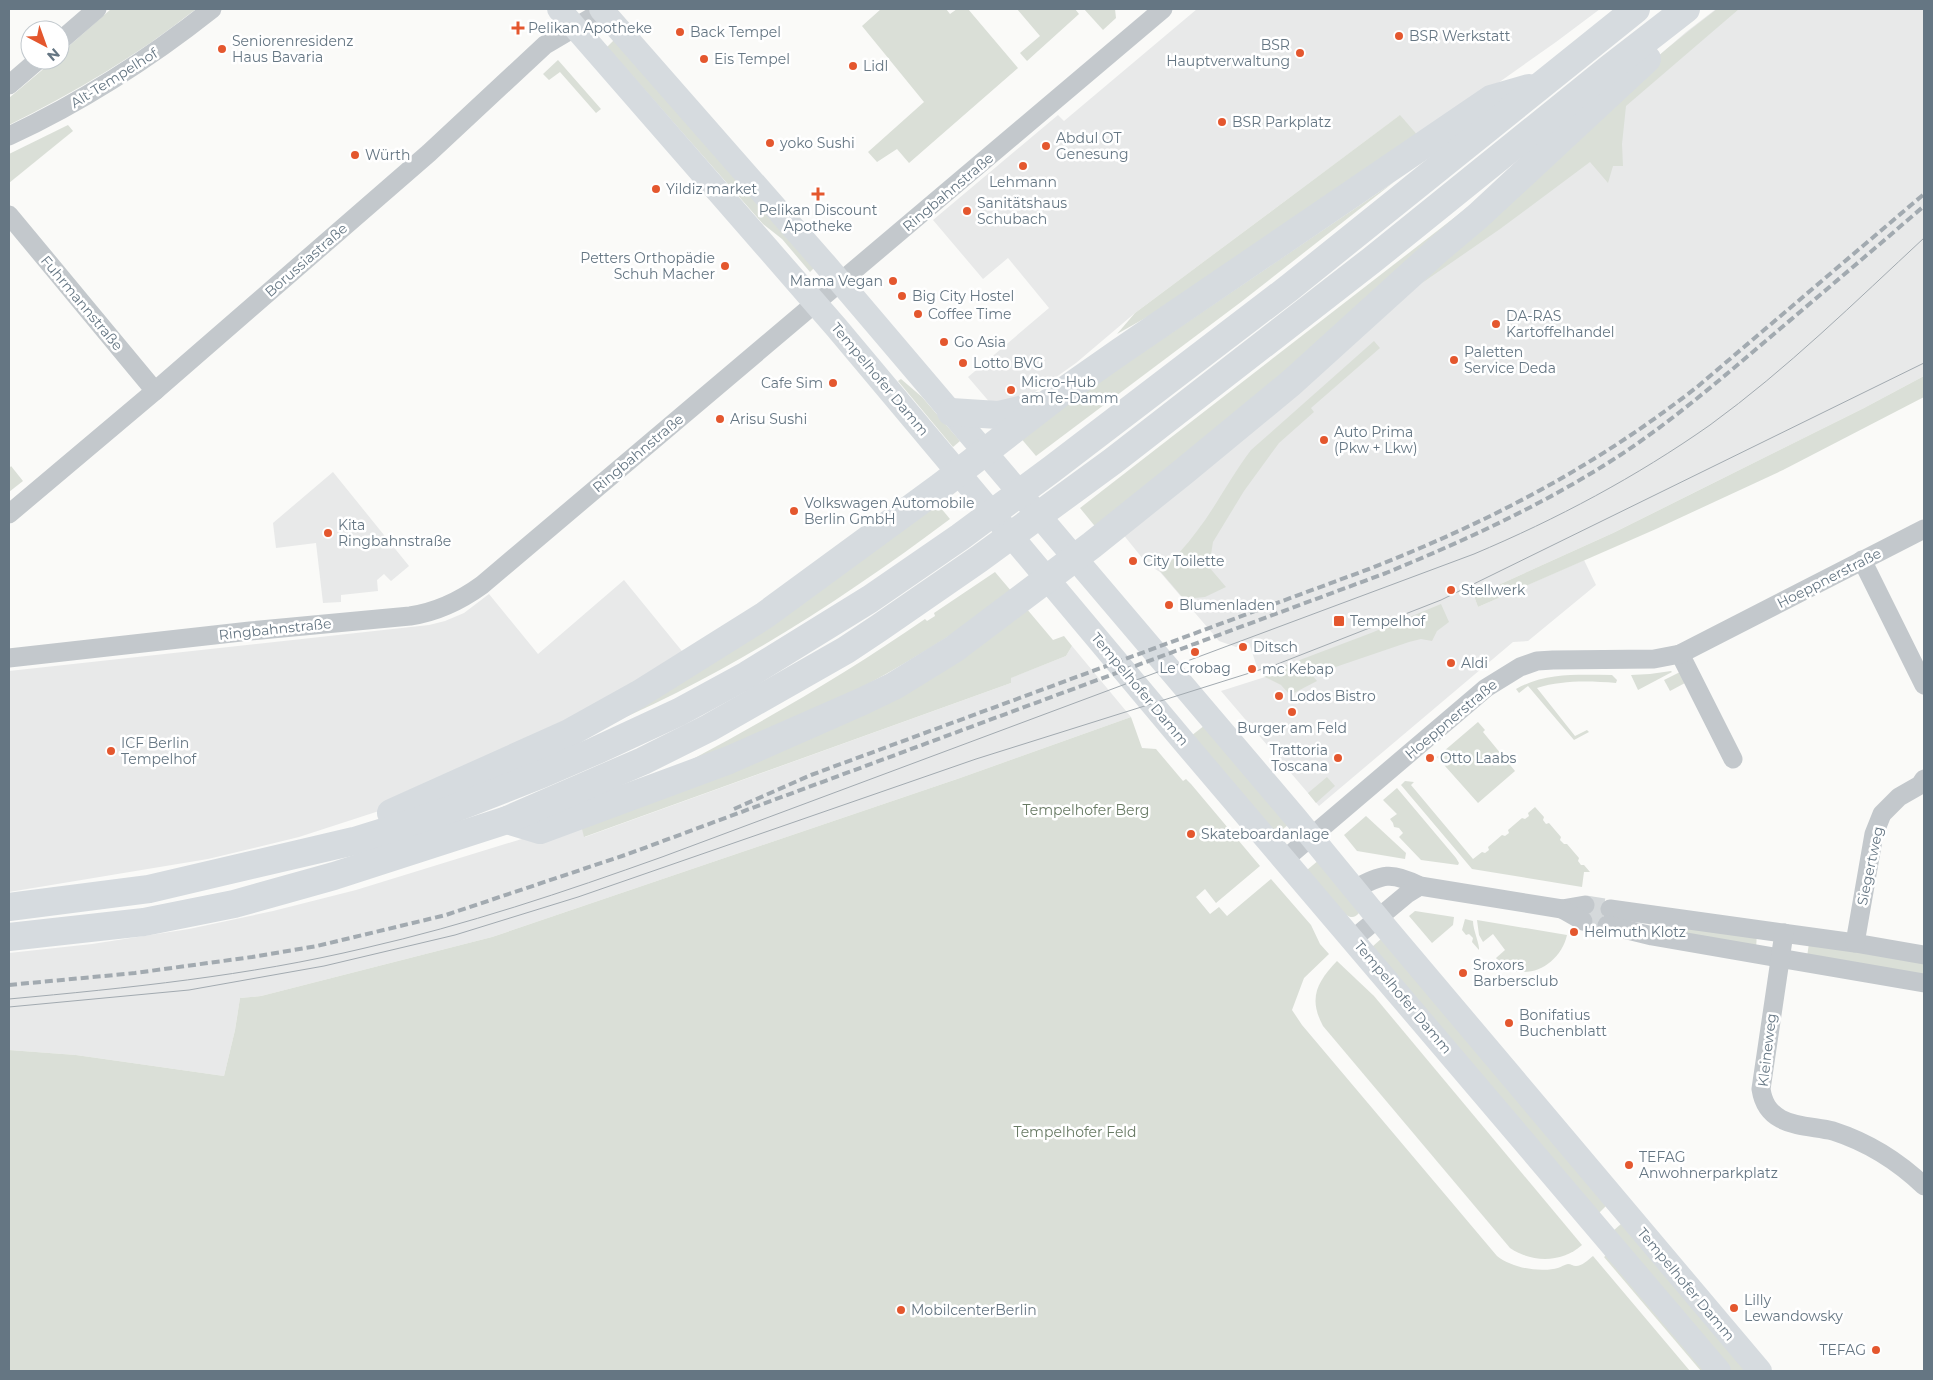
<svg xmlns="http://www.w3.org/2000/svg" width="1933" height="1380" viewBox="0 0 1933 1380" font-family="Montserrat,sans-serif">
  <style>
    .built { fill: #e8e9e9 }
    .green { fill: #dadfd7 }
    .lines { fill: none; stroke-linecap: round; stroke-linejoin: round }
    .minor-tunnel { stroke: #d5d9db; stroke-width: 19; stroke-dasharray: 19 9; stroke-linecap: butt }
    .minor { stroke: #c3c8cc; stroke-width: 19 }
    .major { stroke: #d6dbdf; stroke-width: 24 }
    .highway { stroke: #d6dbdf; stroke-width: 28 }
    .tram { stroke: #a2aab0; stroke-width: 1 }
    .rail { stroke: #a2aab0; stroke-width: 4; stroke-dasharray: 8 4; stroke-linecap: butt }
    .poi-dot { fill: #e4572e; stroke: #fff; stroke-width: 2 }
    .labels { text-anchor: middle; stroke-width: 5; stroke-linejoin: round; paint-order: stroke }
    .poi-label { font-size: 14px; fill: #657683; stroke: #fff; text-anchor: start }
    .street-label { font-size: 14px; fill: #657683; stroke: #fff }
    .park-label { font-size: 14px; fill: #687a64; stroke: #fff }
  </style>
  <rect width="100%" height="100%" fill="#fafaf8"/>
  <g class="built">
    <path d="M 1197,9 L 1600,9 L 1556,42 L 1420,138 L 1399,116 L 1135,313 L 1076,363 L 1035,392 L 1029,396 L 992,405 L 968,377 L 1049,308 L 1008,258 L 983,279 L 933,220 L 1058,115 L 1064,121 Z"/>
    <path d="M 1716,9 L 1924,9 L 1924,376 L 1864,408 L 1613,533 L 1474,596 L 1478,607 L 1584,560 L 1596,585 L 1528,641 L 1513,642 L 1319,806 L 1221,691 L 1265,677 L 1257,667 L 1249,643 L 1236,647 L 1219,641 L 1160,572 L 1147,564 L 1122,533 L 1616,93 L 1686,32 Z"/>
    <path d="M 333,472 L 409,566 L 391,581 L 384,574 L 377,580 L 378,591 L 341,595 L 341,602 L 323,603 L 316,543 L 276,548 L 273,523 Z"/>
    <path d="M 624,580 L 686,656 L 592,710 L 379,811 L 299,837 L 208,859 L 9,892 L 9,671 L 429,625 L 445,621 L 464,613 L 489,594 L 538,654 Z"/>
    <path d="M 1072,646 L 1131,717 L 960,778 L 492,937 L 261,996 L 240,998 L 235,1030 L 224,1076 L 76,1055 L 9,1050 L 9,953 L 92,944 L 189,929 L 273,911 L 356,890 L 580,821 L 585,837 L 1011,683 L 1010,678 L 1066,656 Z"/>
  </g>
  <g class="green">
    <path d="M 111,9 L 196,9 C 138,55 75,92 9,125 L 9,98 L 54,60 L 60,60 L 60,54 Z"/>
    <path d="M 881,9 L 946,9 L 950,14 L 957,9 L 968,9 L 1018,68 L 909,163 L 897,149 L 877,162 L 868,152 L 924,102 L 862,26 Z"/>
    <path d="M 1017,9 L 1075,9 L 1079,14 L 1027,61 L 1020,53 L 1040,36 Z"/>
    <path d="M 1084,9 L 1115,9 L 1116,18 L 1103,30 Z"/>
    <path d="M 1717,9 L 1739,9 L 1626,106 L 1622,144 L 1623,166 L 1613,166 L 1608,183 L 1590,162 L 1500,229 L 1422,283 C 1517,190 1610,89 1717,9 Z"/>
    <path d="M 614,40 L 815,267 L 810,272 L 782,239 L 763,224 L 607,47 Z"/>
    <path d="M 558,60 L 601,109 L 596,113 L 560,72 L 549,80 L 543,74 Z"/>
    <path d="M 1400,115 L 1420,138 L 1202,286 L 1117,334 L 1135,313 Z"/>
    <path d="M 68,125 L 73,131 L 9,183 L 9,154 Z"/>
    <path d="M 1394,182 L 1241,302 L 1036,456 L 1019,436 Z"/>
    <path d="M 1477,200 L 1390,283 L 1098,530 L 1080,508 Z"/>
    <path d="M 1374,341 L 1380,348 L 1311,408 L 1314,412 L 1279,443 L 1244,491 L 1213,542 L 1209,567 L 1226,587 L 1205,597 L 1184,599 L 1160,571 C 1174,559 1186,546 1197,531 C 1217,505 1231,476 1251,450 Z"/>
    <path d="M 1924,376 L 1924,397 L 1783,470 L 1656,529 L 1478,607 L 1474,596 L 1613,533 L 1864,408 Z"/>
    <path d="M 901,379 L 922,397 L 960,441 L 953,447 L 898,381 Z"/>
    <path d="M 11,466 L 23,481 L 9,492 L 9,469 Z"/>
    <path d="M 935,501 L 950,519 C 838,603 717,681 586,734 Z"/>
    <path d="M 995,572 L 1012,592 C 959,632 900,668 841,698 C 797,720 751,738 706,758 L 691,760 C 771,717 850,671 925,619 L 927,621 L 935,616 L 934,613 Z"/>
    <path d="M 1441,604 L 1449,622 L 1437,631 L 1432,641 L 1421,639 L 1409,642 L 1312,675 L 1317,681 L 1290,695 L 1281,685 L 1265,677 L 1263,674 L 1371,633 Z"/>
    <path d="M 1026,608 L 1053,640 L 1064,636 L 1072,646 L 1066,656 L 1011,678 L 1011,683 L 584,837 L 580,821 Z"/>
    <path d="M 1671,671 L 1672,672 L 1638,690 L 1631,675 L 1650,674 Z"/>
    <path d="M 1680,672 L 1685,683 L 1670,691 L 1664,680 Z"/>
    <path d="M 1612,675 L 1617,680 L 1616,683 C 1589,681 1563,680 1537,688 L 1575,736 L 1587,730 L 1589,732 L 1574,740 L 1528,686 L 1519,693 L 1516,689 C 1546,672 1579,675 1612,675 Z"/>
    <path d="M 1131,717 L 1142,748 L 1156,749 L 1183,781 L 1186,779 L 1191,784 L 1260,866 L 1216,903 L 1205,889 L 1196,897 L 1210,914 L 1219,907 L 1227,916 L 1271,879 L 1311,925 L 1320,944 L 1329,954 L 1304,978 L 1292,1010 L 1302,1025 L 1497,1256 C 1511,1267 1535,1272 1553,1269 C 1558,1269 1563,1265 1568,1264 C 1571,1264 1573,1266 1576,1266 C 1582,1266 1588,1260 1593,1256 L 1690,1371 L 9,1371 L 9,1050 L 76,1055 L 224,1076 L 235,1030 L 240,998 L 261,996 L 492,937 L 960,778 Z"/>
    <path d="M 1478,722 L 1485,730 L 1483,732 L 1515,771 L 1478,803 L 1437,757 Z"/>
    <path d="M 1205,725 L 1289,824 L 1277,834 L 1191,736 Z"/>
    <path d="M 1327,777 L 1335,786 L 1316,803 L 1308,793 Z"/>
    <path d="M 1405,781 L 1414,782 L 1411,785 L 1473,859 L 1482,852 L 1485,853 L 1489,850 L 1488,847 L 1502,835 L 1505,836 L 1509,833 L 1508,830 L 1522,818 L 1525,819 L 1529,816 L 1528,813 L 1535,807 L 1544,817 L 1543,820 L 1546,824 L 1549,823 L 1561,837 L 1560,840 L 1564,844 L 1567,844 L 1579,858 L 1578,861 L 1581,865 L 1584,865 L 1590,872 L 1584,872 L 1582,887 L 1472,869 L 1401,785 Z"/>
    <path d="M 1397,788 L 1456,858 L 1459,863 L 1458,865 L 1421,860 L 1399,837 L 1403,833 L 1399,828 L 1394,827 L 1393,823 L 1390,819 L 1397,814 L 1383,800 Z"/>
    <path d="M 1366,816 L 1406,853 L 1405,859 L 1357,851 L 1344,835 Z"/>
    <path d="M 1319,860 L 1359,913 C 1355,918 1351,918 1346,915 L 1307,870 Z"/>
    <path d="M 1415,911 L 1454,917 L 1453,925 L 1432,943 L 1409,916 Z"/>
    <path d="M 1658,918 L 1757,934 L 1756,948 L 1656,932 Z"/>
    <path d="M 1465,919 L 1473,921 C 1473,930 1480,945 1479,950 L 1472,942 L 1473,938 L 1469,934 L 1466,935 L 1462,930 Z"/>
    <path d="M 1477,920 L 1567,935 C 1560,967 1520,987 1496,958 L 1505,950 L 1493,934 L 1483,942 L 1479,935 Z"/>
    <path d="M 1382,938 L 1606,1206 L 1599,1213 L 1372,947 Z"/>
    <path d="M 1809,943 L 1924,961 L 1924,975 L 1807,957 Z"/>
    <path d="M 1337,961 L 1374,996 L 1582,1245 C 1562,1263 1532,1263 1510,1248 L 1323,1026 C 1308,998 1317,982 1337,961 Z"/>
    <path d="M 1621,1224 L 1748,1371 L 1730,1371 L 1613,1231 Z"/>
    <path d="M 1608,1254 L 1707,1371 L 1701,1371 L 1604,1257 Z"/>
  </g>
  <g class="lines">
    <g class="minor-tunnel">
      <path d="M 1585,905 L 1610,909"/>
      <path d="M 1583,921 L 1607,925"/>
    </g>
    <g class="minor">
      <path d="M 60,41 L 97,9"/>
      <path d="M 9,85 L 38,60"/>
      <path d="M 9,136 C 82,102 149,59 212,9"/>
      <path d="M 9,215 L 155,391"/>
      <path d="M 9,514 L 155,391 L 429,153 L 545,45 L 606,9"/>
      <path d="M 1862,560 L 1924,685"/>
      <path d="M 1680,654 L 1733,759"/>
      <path d="M 9,658 L 250,631 L 410,616 C 437,612 460,601 482,585 L 1163,9"/>
      <path d="M 1285,859 L 1486,688 L 1520,667 L 1537,661 L 1553,660 L 1654,659 L 1680,654 L 1924,529"/>
      <path d="M 1354,889 C 1383,874 1391,871 1420,886 L 1562,909 L 1585,905"/>
      <path d="M 1562,909 L 1583,921"/>
      <path d="M 1610,909 L 1855,943 L 1924,955"/>
      <path d="M 1607,925 L 1652,936 L 1924,983"/>
      <path d="M 1784,933 L 1761,1089 C 1763,1102 1768,1112 1781,1119 C 1796,1127 1817,1127 1833,1131 C 1867,1142 1899,1162 1924,1186"/>
      <path d="M 1353,939 L 1407,894 L 1420,886"/>
      <path d="M 1855,943 L 1874,834 L 1882,814 L 1899,797 L 1920,785 L 1924,779"/>
    </g>
    <g class="major">
      <path d="M 559,9 L 836,327 L 1184,742 L 1719,1371"/>
      <path d="M 601,9 L 825,264 L 1295,817 L 1387,929 L 1760,1371"/>
    </g>
    <g class="highway">
      <path d="M 951,412 L 998,415 L 1036,406"/>
      <path d="M 391,813 L 569,733 L 639,694 L 765,615 L 941,486 L 1061,393 L 1121,351 L 1491,99 L 1529,88"/>
      <path d="M 507,820 L 540,830 L 729,760 L 863,701 L 894,686 L 954,649 L 1092,545 L 1183,472 L 1291,383 L 1440,248 L 1478,216 L 1647,59"/>
      <path d="M 9,907 L 149,889 L 354,841 L 396,828 L 453,809 L 542,774 L 595,751 L 679,712 L 747,675 L 870,599 L 960,537 L 1052,469 L 1289,288 L 1636,9"/>
      <path d="M 9,937 L 144,922 L 234,904 L 334,876 L 507,820 L 643,761 L 709,728 L 846,650 L 879,628 L 979,559 L 1113,461 L 1372,260 L 1610,68 L 1686,9"/>
    </g>
    <g class="tram">
      <path d="M 9,999 C 128,988 248,976 365,948 C 466,925 564,892 662,857 L 1474,554 C 1557,519 1636,477 1710,425 C 1787,369 1855,302 1924,238"/>
      <path d="M 9,1007 L 189,990 L 324,966 L 455,935 L 578,897 L 976,759 L 1275,665 L 1441,600 L 1924,363"/>
    </g>
    <g class="rail">
      <path d="M 734,809 L 811,775 L 1369,569 C 1491,521 1593,468 1697,387 L 1924,194"/>
      <path d="M 9,985 L 135,973 L 252,957 L 317,946 L 446,915 L 628,854 L 1386,573 C 1461,542 1534,509 1603,466 C 1663,429 1715,384 1768,339 C 1820,295 1872,251 1924,206"/>
    </g>
  </g>
  <g class="poi-dot">
    <path d="M515.5 20.5h5v5h5v5h-5v5h-5v-5h-5v-5h5z"/>
    <circle cx="680" cy="32" r="5"/>
    <circle cx="1399" cy="36" r="5"/>
    <circle cx="222" cy="49" r="5"/>
    <circle cx="1300" cy="53" r="5"/>
    <circle cx="704" cy="59" r="5"/>
    <circle cx="853" cy="66" r="5"/>
    <circle cx="1222" cy="122" r="5"/>
    <circle cx="770" cy="143" r="5"/>
    <circle cx="1046" cy="146" r="5"/>
    <circle cx="355" cy="155" r="5"/>
    <circle cx="1023" cy="166" r="5"/>
    <circle cx="656" cy="189" r="5"/>
    <path d="M815.5 186.5h5v5h5v5h-5v5h-5v-5h-5v-5h5z"/>
    <circle cx="967" cy="211" r="5"/>
    <circle cx="725" cy="266" r="5"/>
    <circle cx="893" cy="281" r="5"/>
    <circle cx="902" cy="296" r="5"/>
    <circle cx="918" cy="314" r="5"/>
    <circle cx="1496" cy="324" r="5"/>
    <circle cx="944" cy="342" r="5"/>
    <circle cx="1454" cy="360" r="5"/>
    <circle cx="963" cy="363" r="5"/>
    <circle cx="833" cy="383" r="5"/>
    <circle cx="1011" cy="390" r="5"/>
    <circle cx="720" cy="419" r="5"/>
    <circle cx="1324" cy="440" r="5"/>
    <circle cx="794" cy="511" r="5"/>
    <circle cx="328" cy="533" r="5"/>
    <circle cx="1133" cy="561" r="5"/>
    <circle cx="1451" cy="590" r="5"/>
    <circle cx="1169" cy="605" r="5"/>
    <rect x="1333" y="615" width="12" height="12" rx="2.5"/>
    <circle cx="1243" cy="647" r="5"/>
    <circle cx="1195" cy="652" r="5"/>
    <circle cx="1451" cy="663" r="5"/>
    <circle cx="1252" cy="669" r="5"/>
    <circle cx="1279" cy="696" r="5"/>
    <circle cx="1292" cy="712" r="5"/>
    <circle cx="111" cy="751" r="5"/>
    <circle cx="1338" cy="758" r="5"/>
    <circle cx="1430" cy="758" r="5"/>
    <circle cx="1191" cy="834" r="5"/>
    <circle cx="1574" cy="932" r="5"/>
    <circle cx="1463" cy="973" r="5"/>
    <circle cx="1509" cy="1023" r="5"/>
    <circle cx="1629" cy="1165" r="5"/>
    <circle cx="1734" cy="1308" r="5"/>
    <circle cx="901" cy="1310" r="5"/>
    <circle cx="1876" cy="1350" r="5"/>
  </g>
  <g class="labels">
    <g class="poi-label">
      <text x="528" y="33">Pelikan Apotheke</text>
      <text x="690" y="37">Back Tempel</text>
      <text x="1409" y="41">BSR Werkstatt</text>
      <text x="232" y="46">Seniorenresidenz<tspan x="232" dy="16">Haus Bavaria</tspan></text>
      <text x="1290" y="50" text-anchor="end">BSR<tspan x="1290" dy="16">Hauptverwaltung</tspan></text>
      <text x="714" y="64">Eis Tempel</text>
      <text x="863" y="71">Lidl</text>
      <text x="1232" y="127">BSR Parkplatz</text>
      <text x="1056" y="143">Abdul OT<tspan x="1056" dy="16">Genesung</tspan></text>
      <text x="780" y="148">yoko Sushi</text>
      <text x="365" y="160">Würth</text>
      <text x="1023" y="187" text-anchor="middle">Lehmann</text>
      <text x="666" y="194">Yildiz market</text>
      <text x="977" y="208">Sanitätshaus<tspan x="977" dy="16">Schubach</tspan></text>
      <text x="818" y="215" text-anchor="middle">Pelikan Discount<tspan x="818" dy="16">Apotheke</tspan></text>
      <text x="715" y="263" text-anchor="end">Petters Orthopädie<tspan x="715" dy="16">Schuh Macher</tspan></text>
      <text x="883" y="286" text-anchor="end">Mama Vegan</text>
      <text x="912" y="301">Big City Hostel</text>
      <text x="928" y="319">Coffee Time</text>
      <text x="1506" y="321">DA-RAS<tspan x="1506" dy="16">Kartoffelhandel</tspan></text>
      <text x="954" y="347">Go Asia</text>
      <text x="1464" y="357">Paletten<tspan x="1464" dy="16">Service Deda</tspan></text>
      <text x="973" y="368">Lotto BVG</text>
      <text x="1021" y="387">Micro-Hub<tspan x="1021" dy="16">am Te-Damm</tspan></text>
      <text x="823" y="388" text-anchor="end">Cafe Sim</text>
      <text x="730" y="424">Arisu Sushi</text>
      <text x="1334" y="437">Auto Prima<tspan x="1334" dy="16">(Pkw + Lkw)</tspan></text>
      <text x="804" y="508">Volkswagen Automobile<tspan x="804" dy="16">Berlin GmbH</tspan></text>
      <text x="338" y="530">Kita<tspan x="338" dy="16">Ringbahnstraße</tspan></text>
      <text x="1143" y="566">City Toilette</text>
      <text x="1461" y="595">Stellwerk</text>
      <text x="1179" y="610">Blumenladen</text>
      <text x="1350" y="626">Tempelhof</text>
      <text x="1253" y="652">Ditsch</text>
      <text x="1461" y="668">Aldi</text>
      <text x="1195" y="673" text-anchor="middle">Le Crobag</text>
      <text x="1262" y="674">mc Kebap</text>
      <text x="1289" y="701">Lodos Bistro</text>
      <text x="1292" y="733" text-anchor="middle">Burger am Feld</text>
      <text x="121" y="748">ICF Berlin<tspan x="121" dy="16">Tempelhof</tspan></text>
      <text x="1328" y="755" text-anchor="end">Trattoria<tspan x="1328" dy="16">Toscana</tspan></text>
      <text x="1440" y="763">Otto Laabs</text>
      <text x="1201" y="839">Skateboardanlage</text>
      <text x="1584" y="937">Helmuth Klotz</text>
      <text x="1473" y="970">Sroxors<tspan x="1473" dy="16">Barbersclub</tspan></text>
      <text x="1519" y="1020">Bonifatius<tspan x="1519" dy="16">Buchenblatt</tspan></text>
      <text x="1639" y="1162">TEFAG<tspan x="1639" dy="16">Anwohnerparkplatz</tspan></text>
      <text x="1744" y="1305">Lilly<tspan x="1744" dy="16">Lewandowsky</tspan></text>
      <text x="911" y="1315">MobilcenterBerlin</text>
      <text x="1866" y="1355" text-anchor="end">TEFAG</text>
    </g>
    <g class="street-label">
      <text transform="translate(114 78) rotate(-32)" y="5">Alt-Tempelhof</text>
      <text transform="translate(948 192) rotate(-40)" y="5">Ringbahnstraße</text>
      <text transform="translate(306 260) rotate(-41)" y="5">Borussiastraße</text>
      <text transform="translate(82 303) rotate(50)" y="5">Fuhrmannstraße</text>
      <text transform="translate(880 379) rotate(50)" y="5">Tempelhofer Damm</text>
      <text transform="translate(638 453) rotate(-40)" y="5">Ringbahnstraße</text>
      <text transform="translate(1829 578) rotate(-27)" y="5">Hoeppnerstraße</text>
      <text transform="translate(275 629) rotate(-6)" y="5">Ringbahnstraße</text>
      <text transform="translate(1140 689) rotate(50)" y="5">Tempelhofer Damm</text>
      <text transform="translate(1451 719) rotate(-40)" y="5">Hoeppnerstraße</text>
      <text transform="translate(1870 866) rotate(-78)" y="5">Siegertweg</text>
      <text transform="translate(1403 997) rotate(50)" y="5">Tempelhofer Damm</text>
      <text transform="translate(1767 1050) rotate(-83)" y="5">Kleineweg</text>
      <text transform="translate(1686 1284) rotate(50)" y="5">Tempelhofer Damm</text>
    </g>
    <g class="park-label">
      <text x="1086" y="815">Tempelhofer Berg</text>
      <text x="1075" y="1137">Tempelhofer Feld</text>
    </g>
  </g>
  <rect width="1933" height="1380" fill="none" stroke="#657683" stroke-width="20"/>
  <g transform="translate(45 45) rotate(139)"><circle r="24" fill="#ffffff" stroke="#c1c8cd"/>
  <path d="M0-4L9 19L0 12L-9 19Z" fill="#e4572e"/>
  <text y="-8" font-size="14" font-weight="bold" text-anchor="middle" fill="#657683">N</text>
  </g>
</svg>
